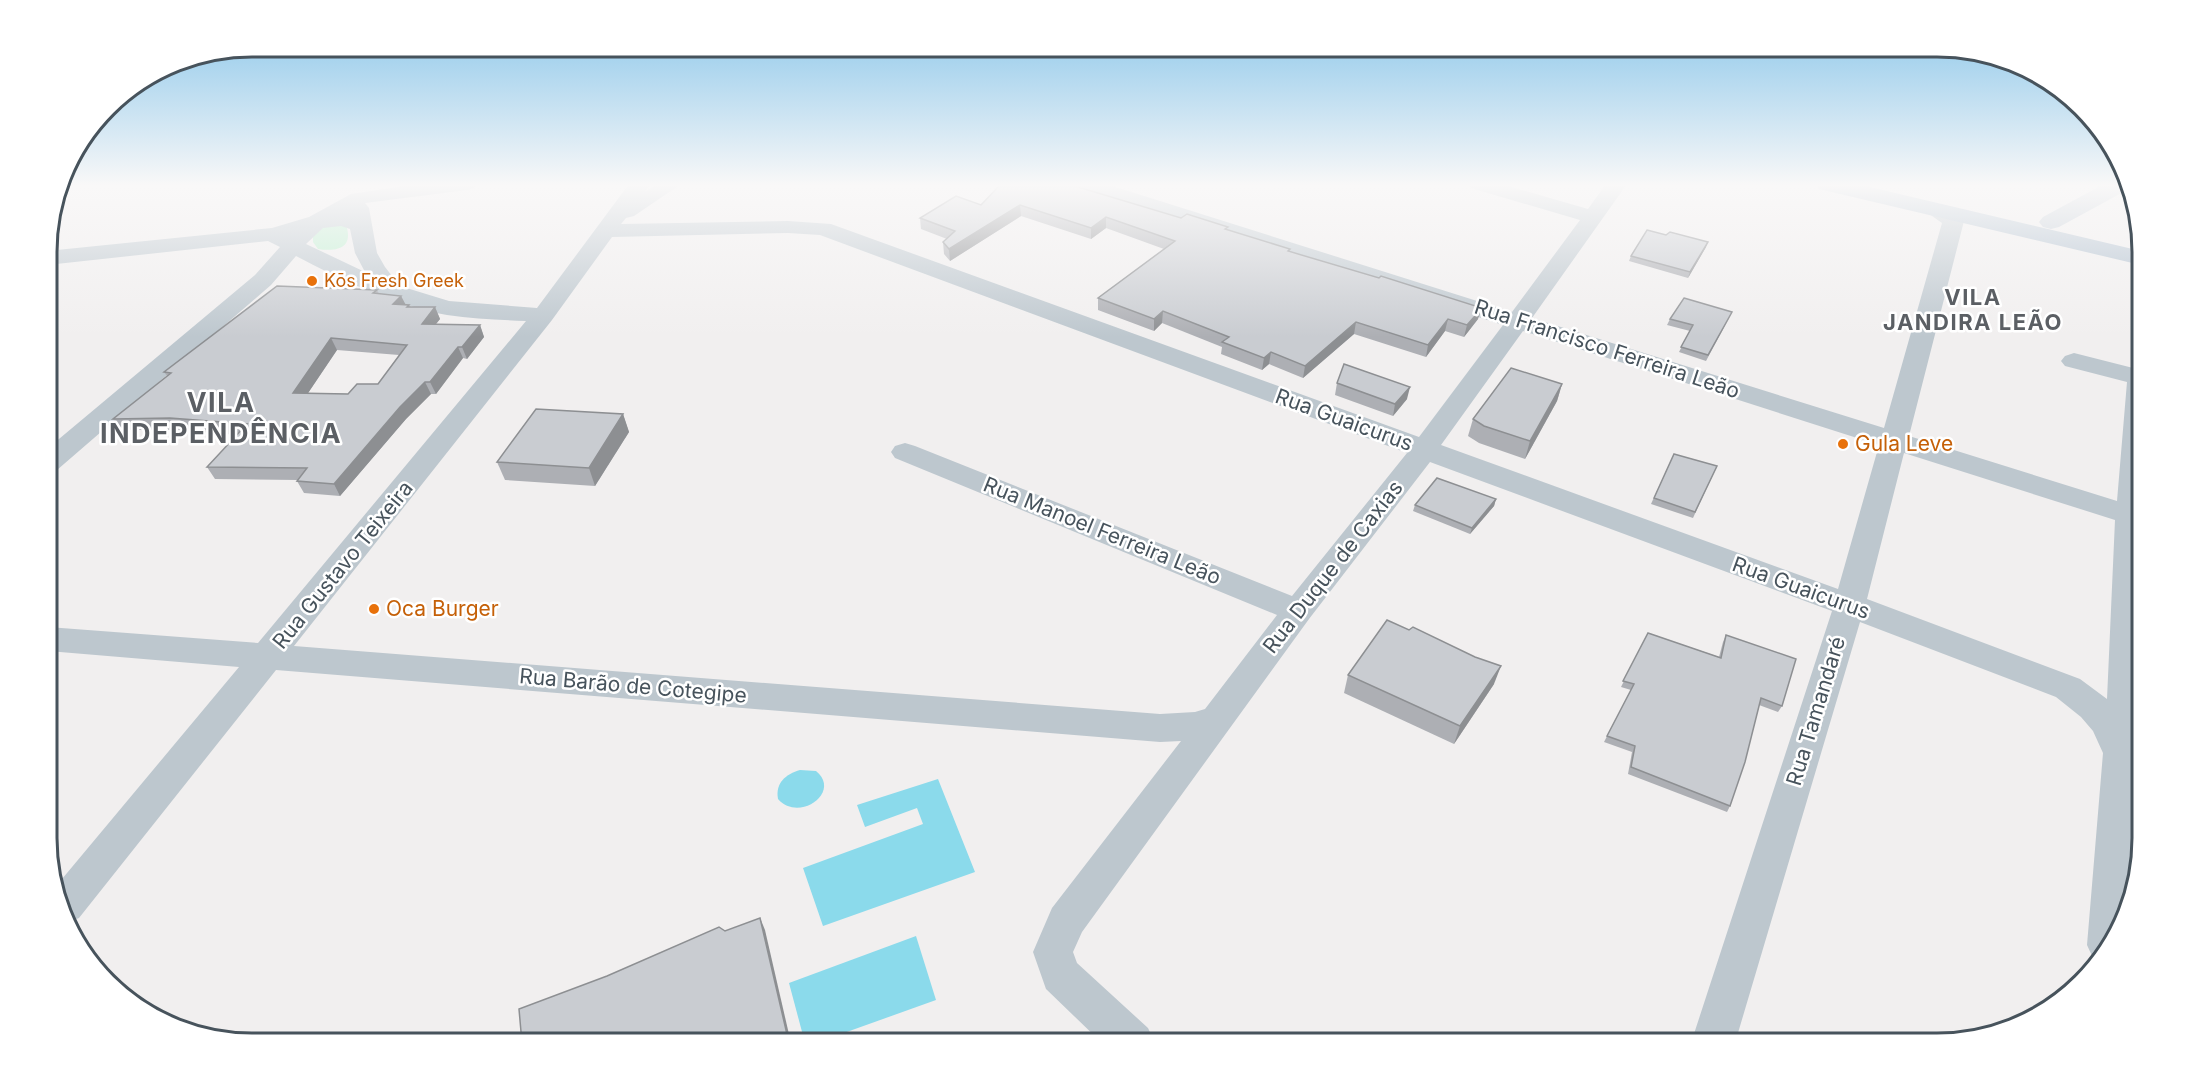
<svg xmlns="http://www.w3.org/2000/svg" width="2189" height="1090" viewBox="0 0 2189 1090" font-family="Inter,sans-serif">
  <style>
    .green { fill: #bdefcf }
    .water { fill: #8bdaeb }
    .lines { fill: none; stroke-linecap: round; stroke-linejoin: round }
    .street { fill: #bdc7ce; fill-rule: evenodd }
    .secondary { fill: #bdc8d3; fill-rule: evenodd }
    .primary { fill: #afbfce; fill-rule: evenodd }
    .wall { fill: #adafb4; fill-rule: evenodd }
    .shaded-wall { fill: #8d8f92 }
    .building { fill: #c9ccd1; stroke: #8d8f92; stroke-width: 1.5; fill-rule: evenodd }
    .food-dot { fill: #e8710a; stroke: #fff; stroke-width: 2 }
    .labels { text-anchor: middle; stroke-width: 5; stroke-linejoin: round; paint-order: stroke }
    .far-food-label { font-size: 18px; fill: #c56008; stroke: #fff; text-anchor: start }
    .street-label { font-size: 21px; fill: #47535c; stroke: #fff }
    .food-label { font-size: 21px; fill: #c56008; stroke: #fff; text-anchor: start }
    .far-district-label { font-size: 22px; font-weight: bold; letter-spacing: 1.5px; fill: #5b5f64; stroke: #fff }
    .district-label { font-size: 27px; font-weight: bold; letter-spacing: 1.5px; fill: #5b5f64; stroke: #fff }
    .rim { fill: none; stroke: #47535c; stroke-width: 3 }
  </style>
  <rect width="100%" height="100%" fill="#f1efef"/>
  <path class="green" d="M 346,225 C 354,248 337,252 318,249 L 313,242 L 313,237 L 324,226 Z"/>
  <g class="water">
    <path d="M 800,770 L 816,771 C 842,792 799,823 778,799 C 775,783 786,774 800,770 Z"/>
    <path d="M 938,779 L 975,872 L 823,926 L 803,868 L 923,824 L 917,808 L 865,827 L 857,805 Z"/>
    <path d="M 916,936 L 936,1000 L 816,1043 L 805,1043 L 789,983 Z"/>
  </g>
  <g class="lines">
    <path class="street" d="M 418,184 L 477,184 L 474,188 L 467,190 L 365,203 L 369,208 L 377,253 L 385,267 L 400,286 L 449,301 L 537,308 L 629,184 L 650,184 L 645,192 L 657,184 L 681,184 L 634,216 L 626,218 L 621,224 L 788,221 L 831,224 L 1419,437 L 1503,325 L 1077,188 L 1074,184 L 1106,184 L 1512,312 L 1580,220 L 1471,188 L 1468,184 L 1501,184 L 1588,209 L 1606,184 L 1627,184 L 1532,318 L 1884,428 L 1942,223 L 1925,211 L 1929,207 C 1941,203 1956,210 1964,221 L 1909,436 L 2117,501 L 2127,382 L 2065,366 L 2061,361 L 2065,356 L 2074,353 L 2141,370 L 2142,686 L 2131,889 L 2121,928 L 2095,959 L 2093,958 L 2087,945 L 2103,753 L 2093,731 L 2081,717 L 2056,697 L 1860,622 L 1735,1043 L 1691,1043 L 1832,611 L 1430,462 L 1309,619 L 1082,932 L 1073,952 L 1077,963 L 1148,1028 L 1155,1043 L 1102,1043 L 1046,989 L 1033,952 L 1052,908 L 1181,741 L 1160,742 L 276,670 L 79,918 L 71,921 L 57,885 L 239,667 L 48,651 L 48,627 L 258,643 L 526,321 C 500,320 473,319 447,315 C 399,307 339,279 296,256 L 271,285 L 57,470 L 47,473 L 47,449 L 255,275 L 280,247 L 268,241 L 47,265 L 47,251 L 272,228 L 309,217 L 351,194 ZM 341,226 L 350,229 L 355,253 L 365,272 L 306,244 L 323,228 ZM 788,233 L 820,235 L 1407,453 L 1292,596 L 915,446 L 905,443 L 895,446 L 891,452 L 895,458 L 1277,615 L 1205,709 L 1195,712 L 1160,714 L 294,646 L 552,320 L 612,237 ZM 1523,331 L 1879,445 L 1838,589 L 1441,445 ZM 1904,453 L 2115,520 L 2107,699 L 2080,679 L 1867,599 Z"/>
    <path class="secondary" d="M 2104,184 L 2125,184 L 2127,190 L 2059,227 L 2051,229 L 2043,227 L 2039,222 L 2043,217 Z"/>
    <path class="primary" d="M 1816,184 L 1857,184 L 2141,251 L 2141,265 L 1819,189 Z"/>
  </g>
  <g class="wall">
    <path d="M 1001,184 L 1181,218 L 1227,230 L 1290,249 L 1289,251 L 1478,319 L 1464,337 L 1445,331 L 1426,357 L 1354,334 L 1303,378 L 1269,364 L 1262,370 L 1221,354 L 1222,347 L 1162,323 L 1154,331 L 1098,310 L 1098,298 L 1164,249 L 1106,228 L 1091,239 L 1021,216 L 950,261 L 944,254 L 943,242 L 947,239 L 921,229 L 920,218 L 981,205 Z"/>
    <path d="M 1666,235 L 1706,247 L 1688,278 L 1629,261 L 1631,256 Z"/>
    <path d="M 377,290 L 379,294 L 401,296 L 405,305 L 409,305 L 411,307 L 435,307 L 440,319 L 436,324 L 480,325 L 484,337 L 467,359 L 463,358 L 436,394 L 431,394 L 406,419 L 340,496 L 304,493 L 297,481 L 298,480 L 215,479 L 207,467 L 237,435 L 177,430 L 121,430 L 113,419 L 167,376 L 164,372 ZM 337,350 L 399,355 L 378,384 L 348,394 L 308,393 Z"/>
    <path d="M 1729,318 L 1706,361 L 1679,352 L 1690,331 L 1667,325 L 1670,319 Z"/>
    <path d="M 1337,383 L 1407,399 L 1393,416 L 1335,395 Z"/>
    <path d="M 1562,384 L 1557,401 L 1525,459 L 1479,443 L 1468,436 L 1473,419 Z"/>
    <path d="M 623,414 L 629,432 L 595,486 L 505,480 L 497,462 Z"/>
    <path d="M 1674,454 L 1717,466 L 1693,518 L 1651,504 Z"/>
    <path d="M 1496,499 L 1494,506 L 1470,534 L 1413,511 L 1415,505 Z"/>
    <path d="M 1648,633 L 1719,657 L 1723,642 L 1726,635 L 1782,706 L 1778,712 L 1759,705 L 1730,806 L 1727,812 L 1628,774 L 1632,752 L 1604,742 L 1631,690 L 1621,687 Z"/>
    <path d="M 1348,675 L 1494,684 L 1454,744 L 1344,693 Z"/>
  </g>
  <g class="shaded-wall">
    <path d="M 1020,205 L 1021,216 L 950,261 L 949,249 Z"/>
    <path d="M 1106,217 L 1106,228 L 1091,239 L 1091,228 Z"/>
    <path d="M 1708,242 L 1706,247 L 1688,278 L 1690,272 Z"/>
    <path d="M 401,296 L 407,307 L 393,304 Z"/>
    <path d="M 435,307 L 440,319 L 427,335 L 422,324 Z"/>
    <path d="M 1482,308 L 1478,319 L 1464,337 L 1467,325 Z"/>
    <path d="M 1163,311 L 1162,323 L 1154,331 L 1154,319 Z"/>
    <path d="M 1448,319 L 1445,331 L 1426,357 L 1428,345 Z"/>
    <path d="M 1356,322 L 1354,334 L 1303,378 L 1305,366 Z"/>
    <path d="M 480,325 L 484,337 L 467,359 L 462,347 Z"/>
    <path d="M 331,338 L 337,350 L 300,405 L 293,393 Z"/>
    <path d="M 458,347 L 463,358 L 436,394 L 430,382 Z"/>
    <path d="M 1271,352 L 1269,364 L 1262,370 L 1264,358 Z"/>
    <path d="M 425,382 L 431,394 L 406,419 L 340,496 L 334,484 L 400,407 Z"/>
    <path d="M 1562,384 L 1557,401 L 1525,459 L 1530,441 Z"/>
    <path d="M 1410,387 L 1407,399 L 1393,416 L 1395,404 Z"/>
    <path d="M 623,414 L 629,432 L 595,486 L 589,468 Z"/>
    <path d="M 1496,499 L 1494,506 L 1470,534 L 1472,528 Z"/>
    <path d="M 1501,666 L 1494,684 L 1454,744 L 1460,726 Z"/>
    <path d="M 760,918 L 765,930 L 791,1043 L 789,1043 Z"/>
  </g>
  <g class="building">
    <path d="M 1001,184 L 1065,184 L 1078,187 L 1181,218 L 1187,214 L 1228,227 L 1225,229 L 1290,249 L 1288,251 L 1379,278 L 1381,276 L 1482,308 L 1467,325 L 1448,319 L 1428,345 L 1356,322 L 1305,366 L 1271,352 L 1264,358 L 1222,342 L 1229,337 L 1163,311 L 1154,319 L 1098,298 L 1175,241 L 1106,217 L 1091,228 L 1020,205 L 949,249 L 943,242 L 955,231 L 920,218 L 956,196 L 981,205 Z"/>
    <path d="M 1647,230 L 1666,235 L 1670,232 L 1708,242 L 1690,272 L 1631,256 Z"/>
    <path d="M 277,286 L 377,290 L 373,293 L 401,296 L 393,304 L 409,305 L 407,307 L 435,307 L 422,324 L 480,325 L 462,347 L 458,347 L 430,382 L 425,382 L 400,407 L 334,484 L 297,481 L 307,468 L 207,467 L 247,424 L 170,418 L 113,419 L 171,373 L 164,372 ZM 331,338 L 406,345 L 407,345 L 378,384 L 357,384 L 348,394 L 293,393 Z"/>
    <path d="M 1684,298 L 1732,312 L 1708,355 L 1681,347 L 1693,325 L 1670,319 Z"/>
    <path d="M 1344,364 L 1410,387 L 1395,404 L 1337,383 Z"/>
    <path d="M 1511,368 L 1562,384 L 1530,441 L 1484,426 L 1473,419 Z"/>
    <path d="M 536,409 L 623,414 L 589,468 L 497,462 Z"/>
    <path d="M 1674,454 L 1717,466 L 1695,512 L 1654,498 Z"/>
    <path d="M 1437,478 L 1496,499 L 1472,528 L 1415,505 Z"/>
    <path d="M 1387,620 L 1409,630 L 1413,627 L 1475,657 L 1501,666 L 1460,726 L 1348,675 Z"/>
    <path d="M 1648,633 L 1721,658 L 1726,635 L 1796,659 L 1782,706 L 1761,698 L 1745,762 L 1730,806 L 1631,767 L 1635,746 L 1607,736 L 1634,684 L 1623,681 Z"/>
    <path d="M 760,918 L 789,1043 L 522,1043 L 519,1009 L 607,976 L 719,927 L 725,931 Z"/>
  </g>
  <linearGradient id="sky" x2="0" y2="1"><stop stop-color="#83c3e9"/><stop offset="0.55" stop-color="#f9f8f8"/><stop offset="1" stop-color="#f9f8f8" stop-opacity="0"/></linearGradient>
  <rect width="2189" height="337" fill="url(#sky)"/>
  <g class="food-dot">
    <circle cx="312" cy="281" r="6"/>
    <circle cx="1843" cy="444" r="6"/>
    <circle cx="374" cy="609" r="6"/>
  </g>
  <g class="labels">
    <g class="far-food-label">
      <text x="324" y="287">Kōs Fresh Greek</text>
    </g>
    <g class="street-label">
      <text transform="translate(1607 349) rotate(18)" y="7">Rua Francisco Ferreira Leão</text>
      <text transform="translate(1344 420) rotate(20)" y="7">Rua Guaicurus</text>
      <text transform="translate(1102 531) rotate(22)" y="7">Rua Manoel Ferreira Leão</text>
      <text transform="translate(343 565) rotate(-51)" y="7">Rua Gustavo Teixeira</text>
      <text transform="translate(1333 567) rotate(-52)" y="7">Rua Duque de Caxias</text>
      <text transform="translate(1801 588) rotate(20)" y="7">Rua Guaicurus</text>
      <text transform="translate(633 686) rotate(5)" y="7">Rua Barão de Cotegipe</text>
      <text transform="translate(1816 711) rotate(-73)" y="7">Rua Tamandaré</text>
    </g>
    <g class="food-label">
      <text x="1855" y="451">Gula Leve</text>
      <text x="386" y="616">Oca Burger</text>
    </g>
    <g class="far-district-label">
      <text x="1973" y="305">VILA<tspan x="1973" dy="25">JANDIRA LEÃO</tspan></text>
    </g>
    <g class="district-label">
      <text x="221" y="412">VILA<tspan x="221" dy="31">INDEPENDÊNCIA</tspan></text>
    </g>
  </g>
  <path d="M0 0H2189V1090H0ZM252 57H1937A195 195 0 0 1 2132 252V838A195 195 0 0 1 1937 1033H252A195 195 0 0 1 57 838V252A195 195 0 0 1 252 57Z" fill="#fff" fill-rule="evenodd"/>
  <path class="rim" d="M252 57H1937A195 195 0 0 1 2132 252V838A195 195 0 0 1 1937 1033H252A195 195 0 0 1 57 838V252A195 195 0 0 1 252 57Z"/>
</svg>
